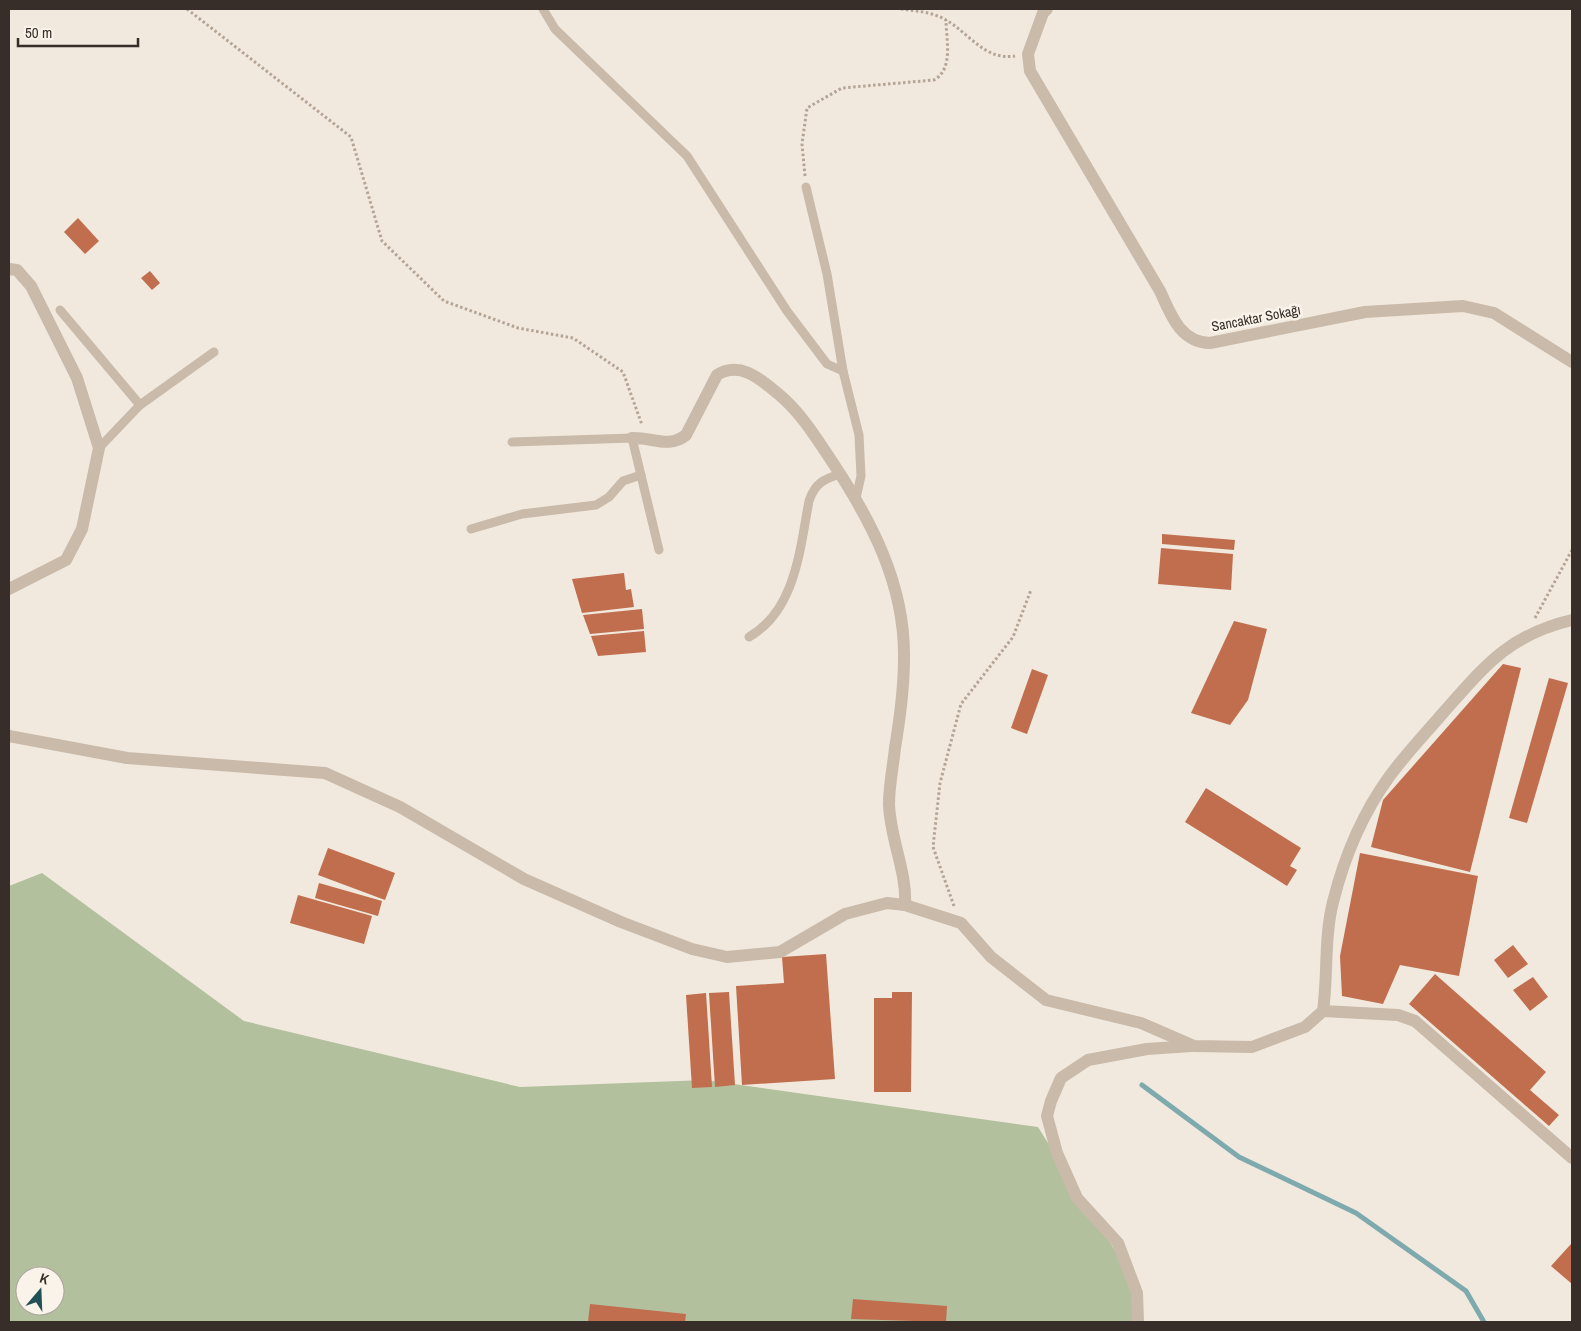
<svg xmlns="http://www.w3.org/2000/svg" width="1581" height="1331" viewBox="0 0 1581 1331" font-family="'Archivo Narrow',sans-serif">
  <style>
    .green { fill: #b3c09e; fill-rule: evenodd }
    .lines { fill: none; stroke-linecap: round; stroke-linejoin: round }
    .stream { stroke: #7ea9ad; stroke-width: 5 }
    .building { fill: #c06e4d }
    .path { stroke: #b5a494; stroke-width: 3; stroke-dasharray: 2.5 2.5; stroke-linecap: butt }
    .lane { stroke: #c9baaa; stroke-width: 9 }
    .street { stroke: #c9baaa; stroke-width: 12 }
    .labels { text-anchor: middle; stroke-width: 5; stroke-linejoin: round; paint-order: stroke }
    .street-label { font-size: 14px; fill: #372e29; stroke: #f9f3ea }
  </style>
  <rect width="100%" height="100%" fill="#f1e9de"/>
  <path class="green" d="M 42,873 L 244,1021 L 520,1087 L 705,1080 L 1038,1127 L 1139,1289 L 1134,1322 L 9,1322 L 9,886 ZM 25,1276 L 55,1276 L 55,1306 L 25,1306 Z"/>
  <g class="lines">
    <path class="stream" d="M 1142,1085 L 1239,1157 L 1356,1213 L 1466,1291 L 1484,1322"/>
  </g>
  <g class="building">
    <path d="M 78,218 L 99,241 L 85,254 L 64,232 Z"/>
    <path d="M 150,271 L 160,283 L 152,290 L 141,278 Z"/>
    <path d="M 1162,534 L 1235,540 L 1234,550 L 1162,544 Z"/>
    <path d="M 1161,548 L 1233,554 L 1231,590 L 1158,584 Z"/>
    <path d="M 624,573 L 626,590 L 631,589 L 634,607 L 582,613 L 572,579 Z"/>
    <path d="M 642,609 L 644,629 L 590,634 L 583,615 Z"/>
    <path d="M 1234,621 L 1267,629 L 1248,700 L 1230,725 L 1191,713 Z"/>
    <path d="M 644,631 L 646,652 L 598,656 L 591,636 Z"/>
    <path d="M 1503,664 L 1521,668 L 1470,872 L 1371,847 L 1383,800 Z"/>
    <path d="M 1032,669 L 1048,675 L 1027,734 L 1011,728 Z"/>
    <path d="M 1549,678 L 1568,683 L 1527,823 L 1509,818 Z"/>
    <path d="M 1206,788 L 1301,848 L 1290,866 L 1297,870 L 1287,886 L 1185,822 Z"/>
    <path d="M 328,848 L 395,873 L 385,900 L 318,875 Z"/>
    <path d="M 1360,853 L 1478,876 L 1459,976 L 1400,965 L 1383,1004 L 1342,996 L 1340,956 Z"/>
    <path d="M 319,883 L 382,901 L 378,916 L 315,898 Z"/>
    <path d="M 298,895 L 372,916 L 364,944 L 290,923 Z"/>
    <path d="M 1513,945 L 1528,964 L 1508,978 L 1494,960 Z"/>
    <path d="M 826,954 L 835,1079 L 742,1085 L 736,986 L 784,983 L 782,957 Z"/>
    <path d="M 1435,974 L 1546,1072 L 1530,1090 L 1559,1115 L 1549,1126 L 1409,1004 Z"/>
    <path d="M 1533,977 L 1548,997 L 1530,1011 L 1513,990 Z"/>
    <path d="M 729,992 L 735,1085 L 715,1087 L 709,993 Z"/>
    <path d="M 892,992 L 912,992 L 911,1092 L 874,1092 L 874,998 L 892,998 Z"/>
    <path d="M 706,993 L 712,1087 L 692,1088 L 686,995 Z"/>
    <path d="M 1571,1244 L 1572,1244 L 1572,1284 L 1551,1266 Z"/>
    <path d="M 853,1299 L 947,1306 L 946,1322 L 851,1319 Z"/>
    <path d="M 590,1304 L 686,1314 L 685,1322 L 588,1322 Z"/>
  </g>
  <g class="lines">
    <g class="path">
      <path d="M 187,9 L 351,137 L 382,241 L 444,301 L 518,328 L 573,338 L 623,372 L 642,425"/>
      <path d="M 901,9 C 916,11 933,12 946,20 C 969,33 985,61 1015,56"/>
      <path d="M 805,176 L 802,144 L 807,108 L 842,88 L 934,80 C 954,69 946,39 946,20"/>
      <path d="M 1535,618 L 1572,550"/>
      <path d="M 954,906 L 933,847 L 940,783 L 961,704 L 1013,637 L 1031,590"/>
    </g>
    <g class="lane">
      <path d="M 543,9 L 555,29 L 687,156 L 787,311 L 827,364 L 843,371"/>
      <path d="M 806,187 L 827,274 L 843,371 L 859,435 L 861,476 L 856,498"/>
      <path d="M 60,310 L 140,405"/>
      <path d="M 512,442 L 632,438 L 659,550"/>
      <path d="M 99,448 L 140,405 L 214,352"/>
      <path d="M 471,529 L 522,514 L 596,505 L 609,497 L 623,481 L 641,475"/>
      <path d="M 749,637 C 796,610 800,548 809,501 C 815,483 824,479 840,474"/>
    </g>
    <g class="street">
      <path d="M 1047,9 L 1043,13 L 1028,54 L 1030,71 L 1160,291 C 1171,315 1180,342 1210,343 L 1365,312 L 1463,306 L 1494,313 L 1572,362"/>
      <path d="M 9,269 L 17,270 L 31,286 L 77,378 L 99,448 L 82,529 L 66,560 L 9,589"/>
      <path d="M 632,438 C 652,437 669,449 686,435 L 717,375 C 739,361 759,378 776,392 C 799,410 815,436 831,460 C 871,520 905,584 904,658 C 904,688 900,718 895,748 C 893,767 889,786 889,804 C 890,839 907,871 905,905"/>
      <path d="M 9,736 L 127,758 L 325,773 L 400,807 L 524,879 L 621,922 L 692,949 L 727,957 L 780,952 L 845,914 L 887,903 L 905,905 L 961,923 L 991,957 L 1046,1000 L 1141,1023 L 1194,1046 L 1252,1047 L 1305,1027 L 1323,1011 C 1328,975 1324,938 1333,902 C 1344,858 1363,813 1389,777 C 1405,755 1425,734 1443,713 C 1484,667 1508,635 1572,620"/>
      <path d="M 1323,1011 L 1398,1015 L 1415,1021 L 1572,1158"/>
      <path d="M 1138,1322 L 1137,1293 L 1118,1243 L 1077,1198 L 1057,1153 L 1047,1116 L 1051,1101 L 1061,1078 L 1088,1060 L 1147,1049 L 1191,1046"/>
    </g>
  </g>
  <g class="labels">
    <g class="street-label">
      <text transform="translate(1256 318) rotate(-11)" y="5">Sancaktar Sokağı</text>
    </g>
  </g>
  <rect width="1581" height="1331" fill="none" stroke="#372e29" stroke-width="20"/>
  <g transform="translate(40 1291) rotate(19)"><circle r="24" fill="#f9f3ea" stroke="#aba49d"/>
  <path d="M0-4L9 19L0 12L-9 19Z" fill="#215157"/>
  <text y="-8" font-size="14" font-weight="bold" text-anchor="middle" fill="#372e29">K</text>
  </g>
  <path d="M18 38v8h120v-8" fill="none" stroke="#372e29" stroke-width="2.5"/>
  <text x="25" y="38" font-size="15" fill="#372e29" stroke="#f9f3ea" stroke-width="4" paint-order="stroke">50 m</text>
</svg>
